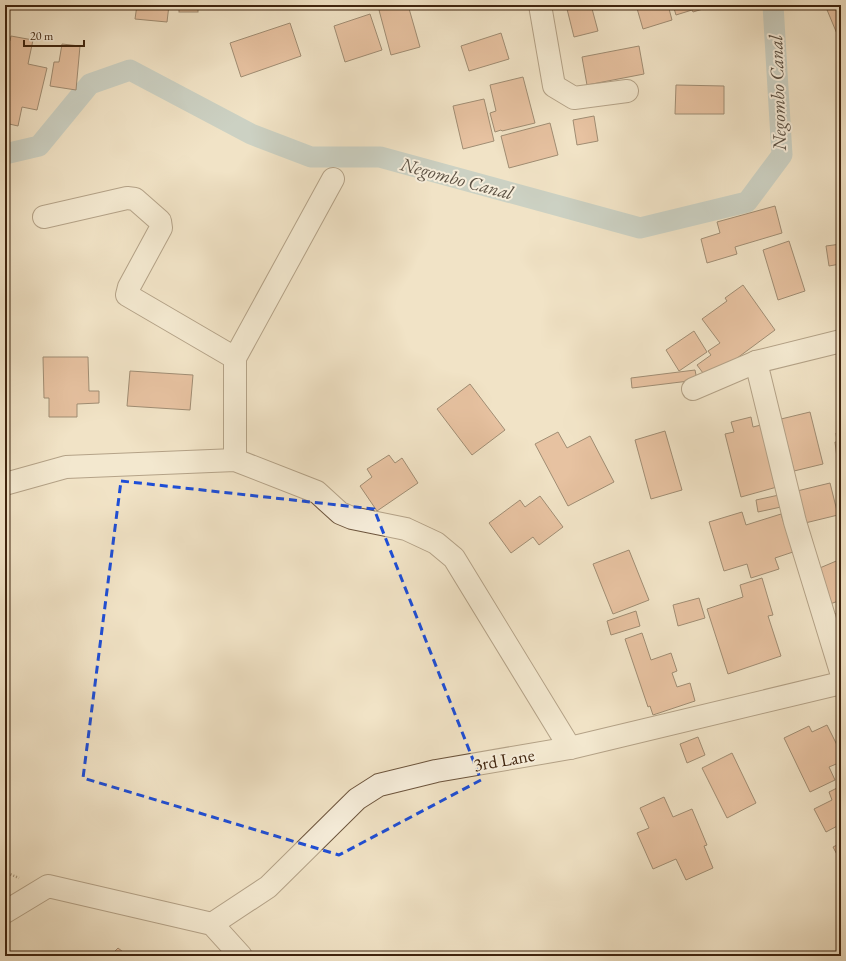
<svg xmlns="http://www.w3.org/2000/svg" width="846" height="961" viewBox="0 0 846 961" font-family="'EB Garamond',serif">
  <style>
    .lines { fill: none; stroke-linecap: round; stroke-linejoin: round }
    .canal { stroke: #9fbbbf; stroke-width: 21 }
    .building { fill: #dc9974; stroke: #3f240e }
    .minor-casing { stroke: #6c543c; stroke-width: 24 }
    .path { stroke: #3f240e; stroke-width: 2.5; stroke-dasharray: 1 2; stroke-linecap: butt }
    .minor { stroke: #f6edda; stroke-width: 22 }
    .marked { fill: none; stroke: #1d4ed8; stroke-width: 3; stroke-dasharray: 8 5; stroke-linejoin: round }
    .labels { text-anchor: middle; stroke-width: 4; stroke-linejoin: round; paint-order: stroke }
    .street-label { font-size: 18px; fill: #3f240e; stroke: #f6edda }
    .water-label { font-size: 19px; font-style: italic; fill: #5c5143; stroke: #f6edda }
  </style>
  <rect width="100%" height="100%" fill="#f1e3c6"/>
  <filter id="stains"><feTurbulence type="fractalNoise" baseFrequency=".005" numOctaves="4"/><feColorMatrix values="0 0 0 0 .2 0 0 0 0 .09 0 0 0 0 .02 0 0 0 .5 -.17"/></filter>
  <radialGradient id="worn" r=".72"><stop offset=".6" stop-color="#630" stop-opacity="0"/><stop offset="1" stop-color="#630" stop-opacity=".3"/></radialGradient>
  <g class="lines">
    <path class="canal" d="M 5,154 L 39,146 L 90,84 L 130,70 L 251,134 L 311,157 L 380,157 L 640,228 L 747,202 L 782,155 L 773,5"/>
  </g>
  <g class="building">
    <path d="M 137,5 L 169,5 L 167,22 L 135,19 Z"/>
    <rect x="179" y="5" width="19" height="7"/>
    <path d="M 398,5 L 408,5 L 420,47 L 391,55 L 379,10 Z"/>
    <path d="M 566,5 L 591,5 L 598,31 L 574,37 Z"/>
    <path d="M 636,5 L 668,5 L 672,20 L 643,29 Z"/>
    <path d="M 673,5 L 716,5 L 693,12 L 692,10 L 676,15 Z"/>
    <path d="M 825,5 L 841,5 L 841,40 L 840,41 Z"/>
    <path d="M 370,14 L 382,50 L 345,62 L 334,26 Z"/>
    <path d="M 290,23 L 301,56 L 241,77 L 230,43 Z"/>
    <path d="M 501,33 L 509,59 L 469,71 L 461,46 Z"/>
    <path d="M 11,36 L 33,40 L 28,64 L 47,68 L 37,110 L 22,107 L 18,126 L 5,123 L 5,40 L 10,41 Z"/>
    <path d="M 62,44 L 80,46 L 76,90 L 50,86 L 54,62 L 59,62 Z"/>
    <path d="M 639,46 L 644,74 L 587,85 L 582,57 Z"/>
    <path d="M 523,77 L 535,123 L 502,131 L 501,130 L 495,132 L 490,113 L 496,111 L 490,85 Z"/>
    <path d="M 676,85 L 724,86 L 724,114 L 675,114 Z"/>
    <path d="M 484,99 L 494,141 L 463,149 L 453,106 Z"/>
    <path d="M 594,116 L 598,141 L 577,145 L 573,120 Z"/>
    <path d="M 550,123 L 558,155 L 509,168 L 501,136 Z"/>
    <path d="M 775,206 L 782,233 L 735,247 L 737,254 L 707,263 L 701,239 L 720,233 L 717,222 Z"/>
    <path d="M 789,241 L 805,291 L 778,300 L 763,250 Z"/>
    <path d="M 841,244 L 841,274 L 840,264 L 829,266 L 826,246 Z"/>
    <path d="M 743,285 L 775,330 L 721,370 L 706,377 L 697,365 L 711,355 L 708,351 L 720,343 L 702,319 L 727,301 L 725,298 Z"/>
    <path d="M 694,331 L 707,352 L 679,371 L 666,350 Z"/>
    <path d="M 43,357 L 88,357 L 89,391 L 99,391 L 99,403 L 77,404 L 77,417 L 49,417 L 49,398 L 44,398 Z"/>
    <path d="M 695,370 L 697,380 L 632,388 L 631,378 Z"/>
    <path d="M 130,371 L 193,375 L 190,410 L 127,406 Z"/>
    <path d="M 470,384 L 505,430 L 472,455 L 437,409 Z"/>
    <path d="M 810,412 L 823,464 L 794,471 L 781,419 Z"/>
    <path d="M 751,417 L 753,427 L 761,425 L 777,487 L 741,497 L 725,434 L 734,432 L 731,422 Z"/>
    <path d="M 665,431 L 682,490 L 651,499 L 635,440 Z"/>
    <path d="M 558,432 L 567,448 L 590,436 L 614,482 L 568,506 L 535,444 Z"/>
    <path d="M 841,432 L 841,458 L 837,458 L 835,442 L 837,442 L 836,433 Z"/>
    <path d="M 389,455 L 395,463 L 402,458 L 418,483 L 377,511 L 360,486 L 372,477 L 367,469 Z"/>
    <path d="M 830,483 L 838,515 L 801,524 L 793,492 Z"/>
    <path d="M 779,495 L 781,507 L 758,512 L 756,500 Z"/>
    <path d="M 540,496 L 563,527 L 539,545 L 533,537 L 511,553 L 489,523 L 520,500 L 525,507 Z"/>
    <path d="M 742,512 L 746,525 L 781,514 L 793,552 L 775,558 L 779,569 L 751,578 L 747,564 L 724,571 L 709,522 Z"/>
    <path d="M 629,550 L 649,600 L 613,614 L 593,564 Z"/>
    <path d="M 841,559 L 841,600 L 830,604 L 815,570 Z"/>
    <path d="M 762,578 L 773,615 L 768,616 L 781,656 L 728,674 L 707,609 L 743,597 L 740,585 Z"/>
    <path d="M 699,598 L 705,618 L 678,626 L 673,605 Z"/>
    <path d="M 636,611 L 640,626 L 611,635 L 607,621 Z"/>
    <path d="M 841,612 L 841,649 L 832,615 Z"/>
    <path d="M 642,633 L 651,660 L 671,653 L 677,671 L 672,673 L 677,687 L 690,683 L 695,701 L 653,715 L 650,706 L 648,707 L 625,639 Z"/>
    <path d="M 827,725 L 841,753 L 841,762 L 829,767 L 835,780 L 810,792 L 784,738 L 809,726 L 812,732 Z"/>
    <path d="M 698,737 L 705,755 L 687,763 L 680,744 Z"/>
    <path d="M 732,753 L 756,803 L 727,818 L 702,768 Z"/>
    <path d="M 841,786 L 841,824 L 826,832 L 814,809 L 832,800 L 829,792 Z"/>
    <path d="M 664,797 L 673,817 L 692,809 L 707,845 L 704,846 L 713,868 L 686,880 L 676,859 L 653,869 L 637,833 L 649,828 L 640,808 Z"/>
    <path d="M 841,843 L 841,862 L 833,847 Z"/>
    <path d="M 118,948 L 128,956 L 110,956 Z"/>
  </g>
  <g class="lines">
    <g class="minor-casing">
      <g id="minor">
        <path d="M 540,5 L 554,86 L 574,98 L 627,91"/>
        <path d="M 44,217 L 127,198 L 135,199 L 160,221 L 161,228 L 129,287 L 127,295 L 235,358"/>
        <path d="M 756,362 L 795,522 L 841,672"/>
        <path d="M 693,389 L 756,362 L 841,341"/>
        <path d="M 235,460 L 235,358 L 333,179"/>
        <path d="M 5,484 L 66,467 L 235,460 L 317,492 L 340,513 L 352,518 L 406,529 L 436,543 L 454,558 L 570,748"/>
        <path d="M 5,912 L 48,886 L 212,924 L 241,956"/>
        <path d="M 212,924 L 268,887 L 357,799 L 379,785 L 436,771 L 570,748 L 841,683"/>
      </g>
    </g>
    <path class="path" d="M 5,872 L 19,878"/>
    <use href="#minor" class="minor"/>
  </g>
  <path d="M0 0H846V961H0ZM 121,481 L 374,509 L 481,780 L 339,855 L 83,778 Z" fill="#f1e3c6" fill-opacity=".55" fill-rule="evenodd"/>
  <path class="marked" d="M 121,481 L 374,509 L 481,780 L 339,855 L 83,778 Z"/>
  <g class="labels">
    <g class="street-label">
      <text transform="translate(504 760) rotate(-10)" y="6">3rd Lane</text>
    </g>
    <g class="water-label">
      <text transform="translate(777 93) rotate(-92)" y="7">Negombo Canal</text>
      <text transform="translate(457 178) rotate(15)" y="7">Negombo Canal</text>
    </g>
  </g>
  <rect width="846" height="961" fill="none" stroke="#f1e3c6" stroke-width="20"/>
  <rect x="6" y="6" width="834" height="949" fill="none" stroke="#3f240e" stroke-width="2"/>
  <rect x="10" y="10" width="826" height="941" fill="none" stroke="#3f240e"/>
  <path d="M24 40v6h60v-6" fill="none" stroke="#3f240e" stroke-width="2"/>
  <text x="30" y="40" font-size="12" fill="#3f240e" stroke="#f6edda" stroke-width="3" paint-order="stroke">20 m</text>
  <rect width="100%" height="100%" filter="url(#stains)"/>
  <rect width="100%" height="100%" fill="url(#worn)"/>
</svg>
